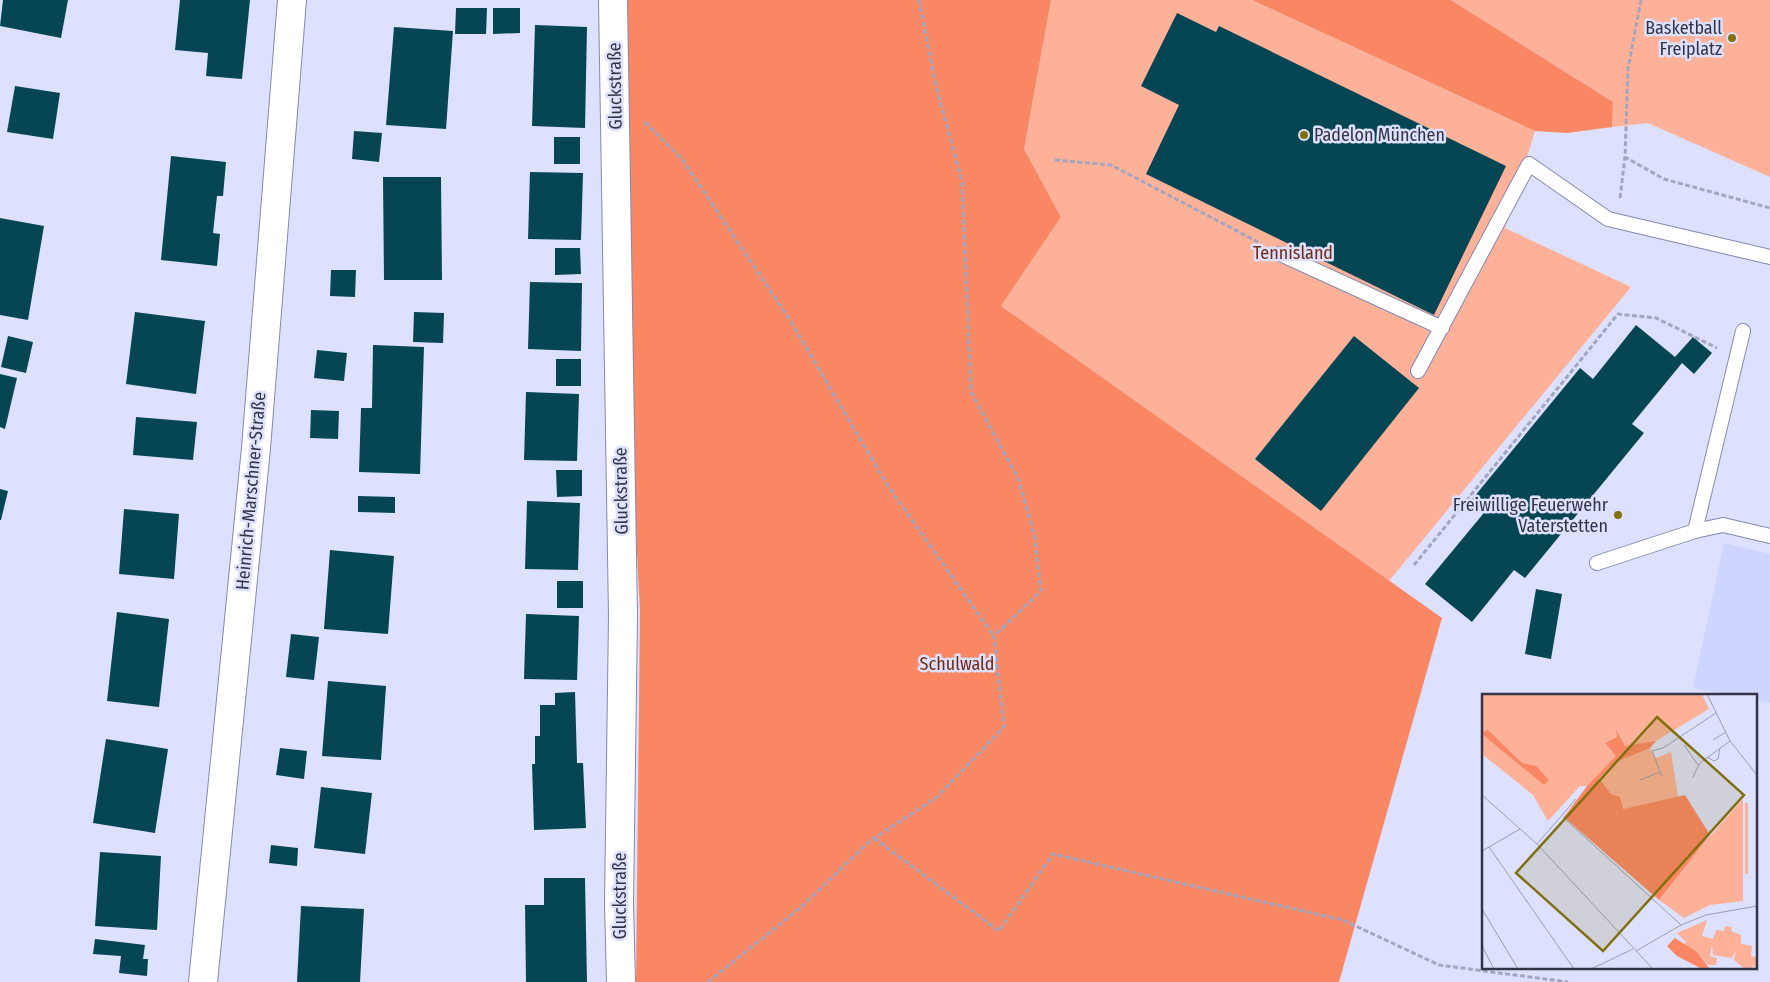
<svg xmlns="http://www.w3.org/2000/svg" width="1770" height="982" viewBox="0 0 1770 982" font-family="'Fira Sans Condensed',sans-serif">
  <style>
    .built { fill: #ced5ff }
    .green { fill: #fdb199 }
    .forest { fill: #fa8763 }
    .building { fill: #064654 }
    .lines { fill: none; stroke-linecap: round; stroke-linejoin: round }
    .lane-casing { stroke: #8389b2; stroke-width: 16 }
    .street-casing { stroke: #8389b2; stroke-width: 30 }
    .path { stroke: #a2a6be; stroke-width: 3; stroke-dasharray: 5 2.5; stroke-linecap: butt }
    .lane { stroke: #fff; stroke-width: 14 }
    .street { stroke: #fff; stroke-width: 28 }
    .poi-dot { fill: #81700f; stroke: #dde1fd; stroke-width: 2 }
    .labels { text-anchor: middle; stroke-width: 5; stroke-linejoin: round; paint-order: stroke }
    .poi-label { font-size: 18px; fill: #333547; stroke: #dde1fd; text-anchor: end }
    .street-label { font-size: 18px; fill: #333547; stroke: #dde1fd }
    .park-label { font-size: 18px; fill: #732b13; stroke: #dde1fd }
    .inset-road { fill: none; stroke: #999cb4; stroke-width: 1 }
    .view { fill: #81700f; fill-opacity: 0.15; stroke: #81700f; stroke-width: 2.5 }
    .inset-edge { fill: none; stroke: #333547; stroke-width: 2.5 }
  </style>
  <rect width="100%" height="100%" fill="#dde1fd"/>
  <path class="built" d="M 1724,543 L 1770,554 L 1770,703 L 1756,700 L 1756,696 L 1735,696 L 1693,688 Z"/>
  <g class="green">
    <path d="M 1051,0 L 1252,0 L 1535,131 L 1505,228 L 1631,287 L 1389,581 L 1001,306 L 1061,217 L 1024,149 Z"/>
    <path d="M 1451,0 L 1770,0 L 1770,177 L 1648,123 L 1612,127 L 1613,102 Z"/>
  </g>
  <g class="forest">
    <path d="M 624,0 L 1051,0 L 1024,149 L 1061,217 L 1001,306 L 1442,618 L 1339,982 L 636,982 L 640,611 L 629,396 Z"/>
    <path d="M 1252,0 L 1451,0 L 1613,102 L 1612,127 L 1567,133 L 1535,131 Z"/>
  </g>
  <g class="building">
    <path d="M 3,0 L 68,0 L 61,38 L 0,26 Z"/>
    <path d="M 180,0 L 250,0 L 242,79 L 206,76 L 208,53 L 175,50 Z"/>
    <path d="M 456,8 L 487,8 L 486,34 L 455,34 Z"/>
    <path d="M 493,8 L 520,8 L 520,33 L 493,34 Z"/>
    <path d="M 1177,13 L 1216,32 L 1219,26 L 1506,166 L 1434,315 L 1146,174 L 1179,105 L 1141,86 Z"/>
    <path d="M 535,25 L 587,27 L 585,128 L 532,126 Z"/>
    <path d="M 394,27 L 453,31 L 446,129 L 386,125 Z"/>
    <path d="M 15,86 L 60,93 L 53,139 L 7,132 Z"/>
    <path d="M 354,131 L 382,133 L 379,162 L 352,159 Z"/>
    <rect x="554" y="137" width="26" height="27"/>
    <path d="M 171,156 L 226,162 L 223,196 L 217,196 L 213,233 L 220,234 L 217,266 L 161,260 Z"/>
    <path d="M 530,172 L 583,173 L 581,240 L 528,239 Z"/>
    <path d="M 383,177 L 441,177 L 442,280 L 384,280 Z"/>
    <path d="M 0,218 L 44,226 L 28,320 L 0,315 Z"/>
    <path d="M 555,248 L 580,248 L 581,274 L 555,275 Z"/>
    <path d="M 331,270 L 356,270 L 355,297 L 330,296 Z"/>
    <path d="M 530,282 L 582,283 L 581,351 L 528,349 Z"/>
    <path d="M 135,312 L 205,321 L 196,394 L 126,384 Z"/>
    <path d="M 414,312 L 444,313 L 443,343 L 413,342 Z"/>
    <path d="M 1636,325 L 1675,357 L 1693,337 L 1712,353 L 1694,374 L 1682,363 L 1632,424 L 1644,433 L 1525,578 L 1514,570 L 1472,622 L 1425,584 L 1483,514 L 1469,503 L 1580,368 L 1593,379 Z"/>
    <path d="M 8,336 L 33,342 L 26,373 L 1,367 Z"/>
    <path d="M 1354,336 L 1419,388 L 1321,511 L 1255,459 Z"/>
    <path d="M 373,345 L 424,347 L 420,474 L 359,472 L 361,408 L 372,408 Z"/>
    <path d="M 317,350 L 347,353 L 344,381 L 314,378 Z"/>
    <rect x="556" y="359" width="25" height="27"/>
    <path d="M 0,374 L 17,378 L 5,429 L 0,427 Z"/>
    <path d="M 526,392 L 579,394 L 577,461 L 524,460 Z"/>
    <path d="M 311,410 L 339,411 L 338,439 L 310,438 Z"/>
    <path d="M 136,417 L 197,422 L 193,460 L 133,455 Z"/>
    <path d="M 556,470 L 582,470 L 582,496 L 557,497 Z"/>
    <path d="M 0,489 L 8,491 L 1,520 L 0,520 Z"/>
    <path d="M 358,496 L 395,497 L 395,513 L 358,512 Z"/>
    <path d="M 527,501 L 580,503 L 578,570 L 525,569 Z"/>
    <path d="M 124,509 L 179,514 L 174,579 L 119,574 Z"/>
    <path d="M 330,550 L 394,556 L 388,634 L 324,629 Z"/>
    <rect x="557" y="581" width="26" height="27"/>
    <path d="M 1536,589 L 1562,594 L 1551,659 L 1525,654 Z"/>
    <path d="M 117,612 L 169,619 L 159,707 L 107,701 Z"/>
    <path d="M 526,614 L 579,616 L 577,680 L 524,679 Z"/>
    <path d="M 291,634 L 319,637 L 314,680 L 286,677 Z"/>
    <path d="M 328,681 L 386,686 L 381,760 L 322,756 Z"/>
    <path d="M 575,692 L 577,763 L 583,763 L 586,828 L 534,830 L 532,764 L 535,764 L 535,736 L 540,736 L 540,705 L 555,705 L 555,693 Z"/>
    <path d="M 106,739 L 168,749 L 155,833 L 93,823 Z"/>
    <path d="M 280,748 L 307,751 L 304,779 L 276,775 Z"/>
    <path d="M 321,787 L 372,793 L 365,854 L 314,848 Z"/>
    <path d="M 271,845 L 298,848 L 297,866 L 269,863 Z"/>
    <path d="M 100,852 L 161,856 L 157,930 L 95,926 Z"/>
    <path d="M 544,878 L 585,878 L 587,982 L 526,982 L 525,905 L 544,905 Z"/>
    <path d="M 301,906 L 364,909 L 360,982 L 297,982 Z"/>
    <path d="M 95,939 L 145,945 L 143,959 L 148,959 L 147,976 L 119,973 L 121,956 L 93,954 Z"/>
  </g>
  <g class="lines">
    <g class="lane-casing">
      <g id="lane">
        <path d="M 1280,254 L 1442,328"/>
        <path d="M 1418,371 L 1529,164 L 1608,219 L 1770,257"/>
        <path d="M 1695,531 L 1743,331"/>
        <path d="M 1597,563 L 1695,531 L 1723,525 L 1770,536"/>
      </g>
    </g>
    <g class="street-casing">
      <g id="street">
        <path d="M 613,0 L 623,616 L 619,904 L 621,982"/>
        <path d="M 203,982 L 256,448 L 292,0"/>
      </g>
    </g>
    <g class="path">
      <path d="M 1641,0 L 1628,69 L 1625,157 L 1664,179 L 1770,208"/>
      <path d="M 645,122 L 682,159 L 788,317 L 888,486 L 994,636"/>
      <path d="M 1055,160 L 1111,165 L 1262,244"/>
      <path d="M 1620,198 L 1625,157"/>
      <path d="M 1414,565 L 1618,314 L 1656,318 L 1717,348"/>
      <path d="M 874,838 L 999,931 L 1053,854 L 1343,920 L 1439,965 L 1568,982"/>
      <path d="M 708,982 L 800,908 L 870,841 L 937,797 L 1004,727 L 994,636 L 1041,591 L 1034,533 L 1018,478 L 971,392 L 962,181 L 936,86 L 919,0"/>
    </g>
    <use href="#lane" class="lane"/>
    <use href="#street" class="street"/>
  </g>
  <g class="poi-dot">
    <circle cx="1732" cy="38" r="5"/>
    <circle cx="1304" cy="135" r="5"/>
    <circle cx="1618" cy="515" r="5"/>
  </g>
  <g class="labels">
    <g class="poi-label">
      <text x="1722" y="34">Basketball<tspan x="1722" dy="21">Freiplatz</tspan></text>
      <text x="1314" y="141" text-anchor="start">Padelon München</text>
      <text x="1608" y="511">Freiwillige Feuerwehr<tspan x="1608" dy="21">Vaterstetten</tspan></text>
    </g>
    <g class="street-label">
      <text transform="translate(615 86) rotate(-91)" y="6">Gluckstraße</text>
      <text transform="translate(251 491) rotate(-85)" y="6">Heinrich-Marschner-Straße</text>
      <text transform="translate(621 491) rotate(-91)" y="6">Gluckstraße</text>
      <text transform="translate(620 896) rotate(-90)" y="6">Gluckstraße</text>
    </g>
    <g class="park-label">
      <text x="1293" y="259">Tennisland</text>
      <text x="957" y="670">Schulwald</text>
    </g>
  </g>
  <g transform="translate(1482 694)">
    <rect width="275" height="275" fill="#dde1fd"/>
    <path d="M 0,0 L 220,0 L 227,15 L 174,47 L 143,53 L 132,38 L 135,43 L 123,49 L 135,62 L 105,92 L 98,92 L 66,127 L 51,101 L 0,60 ZM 168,54 L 174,64 L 189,58 L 196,103 L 141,115 L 116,84 L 132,69 ZM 261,105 L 261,207 L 228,211 L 202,224 L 177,206 L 203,170 ZM 263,109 L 266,109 L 266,180 L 263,180 ZM 225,226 L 220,242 L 231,245 L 234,236 L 242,237 L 243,232 L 250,233 L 249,237 L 259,241 L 259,250 L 270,252 L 269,262 L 275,263 L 275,275 L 269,270 L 272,275 L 263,275 L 252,266 L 254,256 L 250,264 L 231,261 L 230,251 L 228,262 L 235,264 L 234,271 L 226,271 L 215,258 L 201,251 L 204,248 L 195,239 Z" fill="#fdb199"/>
    <path d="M 0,35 L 3,38 L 5,35 L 40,69 L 54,72 L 67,86 L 62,91 L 0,40 ZM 134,36 L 143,52 L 174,47 L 168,54 L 132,69 L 117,84 L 129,100 L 138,103 L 141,115 L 203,101 L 228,141 L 177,206 L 82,123 L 105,92 L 134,62 L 123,49 L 135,43 ZM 193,244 L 215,258 L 228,275 L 220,275 L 195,262 L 185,252 Z" fill="#fa8763"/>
    <path class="inset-road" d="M 225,0 L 248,47 L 275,81M 231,46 L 244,38M 202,51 L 216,71M 225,63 L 232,67 L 236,65 L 238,54M 180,83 L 170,57 L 181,54 L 234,19M 211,83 L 218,69 L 248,47M 158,86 L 178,78M 0,101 L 55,150 L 171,275M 81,123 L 199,231M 55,150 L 94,105M 7,153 L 92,275M 0,157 L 38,135M 0,215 L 36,275M 0,252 L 12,275M 154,257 L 199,231 L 224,221 L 275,212M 109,275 L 151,255"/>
    <path class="view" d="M 175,23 L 262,101 L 121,257 L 34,179 Z"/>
    <rect width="275" height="275" class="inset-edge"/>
  </g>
</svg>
